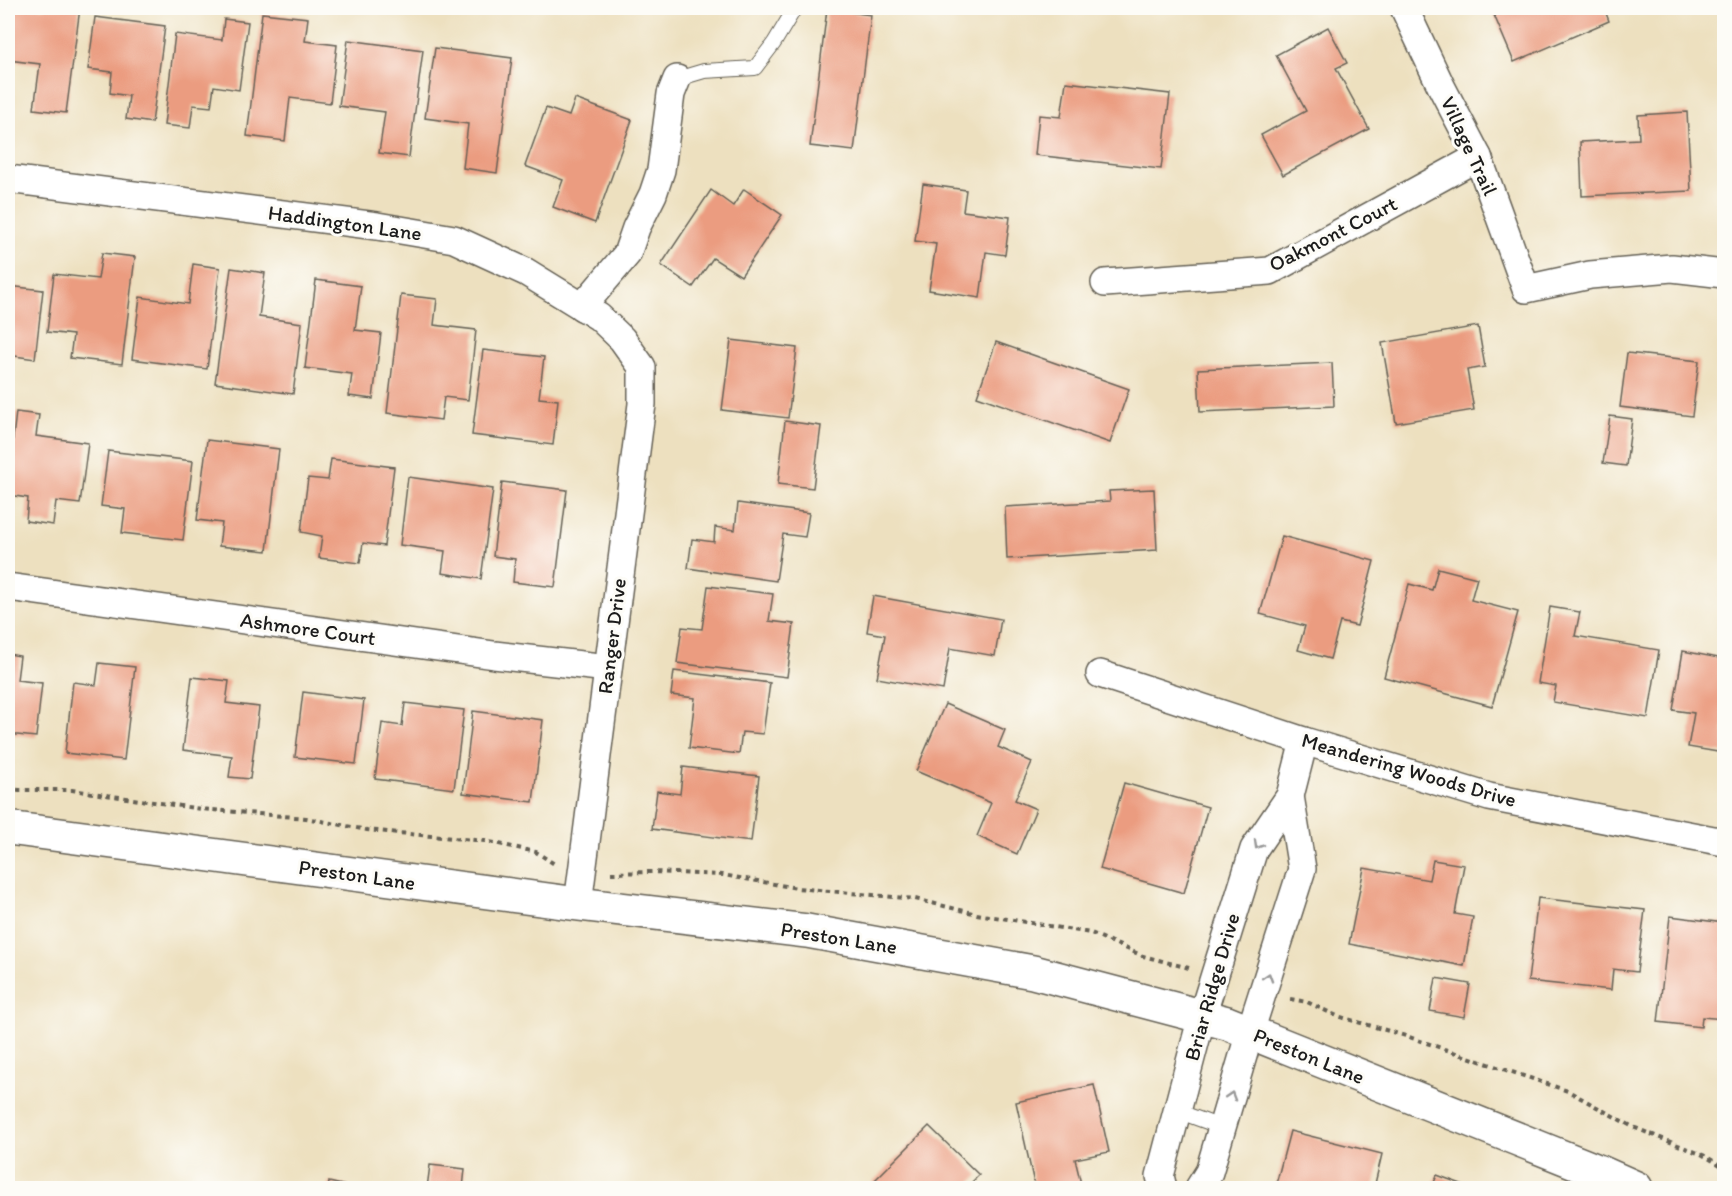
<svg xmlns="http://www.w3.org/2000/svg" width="1732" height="1196" viewBox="0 0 1732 1196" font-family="Itim,sans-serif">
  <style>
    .building { fill: #eb9c80 }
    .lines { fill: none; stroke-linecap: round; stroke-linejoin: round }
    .service-casing { stroke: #656155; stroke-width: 16 }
    .minor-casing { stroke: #656155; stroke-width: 30 }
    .tertiary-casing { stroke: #656155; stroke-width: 36 }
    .path { stroke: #656155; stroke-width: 4; stroke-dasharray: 4.5 4.5; stroke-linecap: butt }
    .service { stroke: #fff; stroke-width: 14 }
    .minor { stroke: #fff; stroke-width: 27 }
    .tertiary { stroke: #fff; stroke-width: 33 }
    .oneway { stroke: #999 }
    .labels { text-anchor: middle; stroke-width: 6; stroke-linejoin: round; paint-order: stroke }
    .street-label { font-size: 21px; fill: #1c1c1c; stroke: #fdfcf7 }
  </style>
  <rect width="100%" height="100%" fill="#fdfcf7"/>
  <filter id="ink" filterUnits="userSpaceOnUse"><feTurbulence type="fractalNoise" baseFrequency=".0167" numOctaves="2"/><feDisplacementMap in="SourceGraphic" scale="12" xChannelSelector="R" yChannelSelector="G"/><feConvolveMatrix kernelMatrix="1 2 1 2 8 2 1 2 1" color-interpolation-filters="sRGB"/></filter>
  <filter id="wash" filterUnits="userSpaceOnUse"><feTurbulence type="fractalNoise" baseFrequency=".008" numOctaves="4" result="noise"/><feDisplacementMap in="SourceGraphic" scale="24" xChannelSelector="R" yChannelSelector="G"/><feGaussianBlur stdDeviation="1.35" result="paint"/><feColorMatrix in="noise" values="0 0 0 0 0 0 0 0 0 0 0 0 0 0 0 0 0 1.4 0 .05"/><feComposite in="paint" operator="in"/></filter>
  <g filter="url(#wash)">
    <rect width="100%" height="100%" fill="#ede0bf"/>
    <g id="blocks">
      <g class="building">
        <path d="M 8,8 L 80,8 L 66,113 L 34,109 L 40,64 L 8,60 Z"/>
        <path d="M 1491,8 L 1604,8 L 1609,21 L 1514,62 Z"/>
        <path d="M 827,9 L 871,15 L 854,151 L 810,146 Z"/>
        <path d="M 262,13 L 308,18 L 305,41 L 337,45 L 330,103 L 290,98 L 285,141 L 247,136 Z"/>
        <path d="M 95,17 L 165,26 L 152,123 L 126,119 L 129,96 L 110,93 L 112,72 L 88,69 Z"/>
        <path d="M 224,19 L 248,22 L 239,90 L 214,86 L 211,107 L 193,105 L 190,128 L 164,125 L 175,34 L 222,40 Z"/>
        <path d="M 1328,27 L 1347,63 L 1336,68 L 1369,129 L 1283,175 L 1261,135 L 1306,111 L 1276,55 Z"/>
        <path d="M 348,40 L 423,50 L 409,157 L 379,153 L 385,112 L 339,106 Z"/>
        <path d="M 435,48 L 512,58 L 497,173 L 463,168 L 468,124 L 425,118 Z"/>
        <path d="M 1066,82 L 1170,94 L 1161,169 L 1035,155 L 1039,115 L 1061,117 Z"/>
        <path d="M 575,99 L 632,120 L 595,223 L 553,207 L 563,180 L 525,166 L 546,108 L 569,116 Z"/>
        <path d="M 1687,112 L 1691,191 L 1582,196 L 1580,142 L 1639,139 L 1638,115 Z"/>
        <path d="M 923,184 L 966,190 L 963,211 L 1010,217 L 1005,255 L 986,252 L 980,298 L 929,290 L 936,244 L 915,241 Z"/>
        <path d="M 744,189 L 782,215 L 741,276 L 713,258 L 693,287 L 661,265 L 711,190 L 733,206 Z"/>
        <path d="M 102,253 L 135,257 L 122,364 L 70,358 L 73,335 L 47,332 L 54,274 L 98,279 Z"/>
        <path d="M 193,264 L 220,268 L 207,369 L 132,359 L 140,297 L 188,304 Z"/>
        <path d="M 231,268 L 265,273 L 259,317 L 302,323 L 293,394 L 215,383 Z"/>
        <path d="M 316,280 L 361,286 L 355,330 L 381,333 L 373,399 L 349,396 L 352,374 L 305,368 Z"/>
        <path d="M 8,286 L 43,290 L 35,359 L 8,355 Z"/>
        <path d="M 401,295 L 437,299 L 434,325 L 476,330 L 468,400 L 444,397 L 441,420 L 387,413 Z"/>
        <path d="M 1478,326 L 1485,367 L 1467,370 L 1474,410 L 1396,423 L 1382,343 Z"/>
        <path d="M 731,340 L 797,348 L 788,418 L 722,410 Z"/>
        <path d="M 996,342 L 1129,389 L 1110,443 L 977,396 Z"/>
        <path d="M 483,350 L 544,357 L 539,398 L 558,400 L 553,445 L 472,435 Z"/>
        <path d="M 1627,353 L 1699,361 L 1692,416 L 1620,407 Z"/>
        <path d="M 1332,363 L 1334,406 L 1200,412 L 1198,369 Z"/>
        <path d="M 16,412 L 39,415 L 36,436 L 88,443 L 80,504 L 56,501 L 53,525 L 26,521 L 28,498 L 8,495 L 8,481 Z"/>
        <path d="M 1610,416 L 1632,419 L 1626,466 L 1603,463 Z"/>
        <path d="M 785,421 L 821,426 L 813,488 L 778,484 Z"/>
        <path d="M 207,440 L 279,449 L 267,551 L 219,546 L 222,523 L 197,520 Z"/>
        <path d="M 108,451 L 193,461 L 183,540 L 122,533 L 125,509 L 101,506 Z"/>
        <path d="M 331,459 L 394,467 L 384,546 L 363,543 L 360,563 L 319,558 L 322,536 L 301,532 L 308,478 L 328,480 Z"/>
        <path d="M 408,477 L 493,489 L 481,579 L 442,573 L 445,551 L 400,545 Z"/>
        <path d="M 502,482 L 567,490 L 555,587 L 513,582 L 515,559 L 493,556 Z"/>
        <path d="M 1154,489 L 1157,550 L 1007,559 L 1005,507 L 1110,501 L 1109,491 Z"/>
        <path d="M 738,503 L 809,513 L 805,537 L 783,534 L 776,581 L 688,568 L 692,539 L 714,542 L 715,527 L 735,530 Z"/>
        <path d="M 1282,536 L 1374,561 L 1357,626 L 1340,622 L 1330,659 L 1298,650 L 1305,626 L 1260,614 Z"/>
        <path d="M 1438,568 L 1477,578 L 1471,600 L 1518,612 L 1492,706 L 1384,677 L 1409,584 L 1432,590 Z"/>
        <path d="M 708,586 L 773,594 L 769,621 L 794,624 L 787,677 L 677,663 L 682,627 L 702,629 Z"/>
        <path d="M 873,596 L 1001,619 L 995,656 L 950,648 L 943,690 L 877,678 L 885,635 L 867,632 Z"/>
        <path d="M 1550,607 L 1580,612 L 1575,636 L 1659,650 L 1648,718 L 1553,702 L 1556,686 L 1538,683 Z"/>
        <path d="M 1683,651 L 1724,659 L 1724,753 L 1688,747 L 1694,713 L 1673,710 Z"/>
        <path d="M 8,654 L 20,656 L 17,680 L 42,683 L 36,737 L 8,734 Z"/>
        <path d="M 99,663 L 135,667 L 124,760 L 65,753 L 73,682 L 96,685 Z"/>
        <path d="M 674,671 L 770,683 L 763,734 L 742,732 L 739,754 L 689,748 L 695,698 L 671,695 Z"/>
        <path d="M 192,677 L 229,681 L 226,703 L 259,707 L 250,779 L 229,777 L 232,756 L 183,750 Z"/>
        <path d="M 303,692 L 364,700 L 356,764 L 295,757 Z"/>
        <path d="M 405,703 L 464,710 L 454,789 L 375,779 L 382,723 L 402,726 Z"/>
        <path d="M 945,704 L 1005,730 L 998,747 L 1032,762 L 1015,800 L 1036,809 L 1017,854 L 977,836 L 991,803 L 916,771 Z"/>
        <path d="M 473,711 L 543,720 L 533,802 L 463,793 Z"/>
        <path d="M 683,767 L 759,776 L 751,842 L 652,829 L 657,791 L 680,794 Z"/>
        <path d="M 1124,783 L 1208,807 L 1184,893 L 1100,869 Z"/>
        <path d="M 1433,860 L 1464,865 L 1455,914 L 1473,917 L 1464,966 L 1349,944 L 1364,868 L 1429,880 Z"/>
        <path d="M 1538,898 L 1645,910 L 1637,972 L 1613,969 L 1611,990 L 1528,981 Z"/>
        <path d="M 1670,916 L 1724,923 L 1724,1019 L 1702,1017 L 1701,1027 L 1658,1022 Z"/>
        <path d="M 1436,978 L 1470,984 L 1464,1017 L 1430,1011 Z"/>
        <path d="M 1094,1085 L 1109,1152 L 1075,1159 L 1082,1188 L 1035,1188 L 1016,1102 Z"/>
        <path d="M 929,1126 L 979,1175 L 966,1188 L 877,1188 L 872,1183 Z"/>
        <path d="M 1290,1131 L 1382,1154 L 1374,1188 L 1275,1188 Z"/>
        <path d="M 430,1165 L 465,1169 L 463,1188 L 427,1188 Z"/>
        <path d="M 1437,1175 L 1472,1188 L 1432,1188 Z"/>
        <path d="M 329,1182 L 355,1188 L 328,1188 Z"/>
      </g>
    </g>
  </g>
  <g filter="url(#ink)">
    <use href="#blocks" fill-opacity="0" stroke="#656155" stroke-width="1.5"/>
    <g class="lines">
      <g class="service-casing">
        <g id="service">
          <path d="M 677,79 L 704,71 L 755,68 L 774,43 L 795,8"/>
          <path d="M 1177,1111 L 1221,1127"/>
        </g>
      </g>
      <g class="minor-casing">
        <g id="minor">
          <path d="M 1404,8 L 1441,86 L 1478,157 L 1526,289 L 1590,275 L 1672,268 L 1724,274"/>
          <path d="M 8,179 L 377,226 L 454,239 L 526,272 L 599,317 L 622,339 L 642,367 L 642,404 L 578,904"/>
          <path d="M 1105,283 L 1270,271 L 1478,157"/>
          <path d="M 582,307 L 627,254 L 636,228 L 653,194 L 661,170 L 671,94 L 677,79"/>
          <path d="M 8,587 L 494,655 L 608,668"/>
          <path d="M 1100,674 L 1304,741 L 1489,797 L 1724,842"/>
          <path d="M 1163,1188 L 1160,1176 L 1202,1016 L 1254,849 L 1290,796 L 1304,741"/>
          <path d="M 1199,1188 L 1209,1172 L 1250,1032 L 1302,869 L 1290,796"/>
        </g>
      </g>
      <g class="tertiary-casing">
        <path id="tertiary" d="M 8,828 L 578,904 L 807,931 L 1033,972 L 1227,1023 L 1600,1172 L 1636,1188"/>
      </g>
      <g class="path">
        <path d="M 8,788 L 19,790 L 72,790 L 201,809 L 306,818 L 367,830 L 485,841 L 536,852 L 556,865"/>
        <path d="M 611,873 L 652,872 L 723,875 L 797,888 L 915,899 L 977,914 L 1091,933 L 1143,956 L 1189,968"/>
        <path d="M 1290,999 L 1307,1002 L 1337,1016 L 1406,1036 L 1568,1091 L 1633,1127 L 1703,1155 L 1724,1167"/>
      </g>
      <use href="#service" class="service"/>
      <use href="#minor" class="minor"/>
      <use href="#tertiary" class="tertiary"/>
    </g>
    <defs><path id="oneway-chevron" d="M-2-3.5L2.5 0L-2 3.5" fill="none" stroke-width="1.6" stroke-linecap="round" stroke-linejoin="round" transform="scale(1.5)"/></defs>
    <g class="oneway">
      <use href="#oneway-chevron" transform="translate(1258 845) rotate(120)"/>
      <use href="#oneway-chevron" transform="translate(1268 977) rotate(-72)"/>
      <use href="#oneway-chevron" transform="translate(1231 1096) rotate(-73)"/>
    </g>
  </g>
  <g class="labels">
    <g class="street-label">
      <text transform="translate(1469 146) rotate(65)" y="7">Village Trail</text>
      <text transform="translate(345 223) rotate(8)" y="7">Haddington Lane</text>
      <text transform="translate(1333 234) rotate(-27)" y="7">Oakmont Court</text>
      <text transform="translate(308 629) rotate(8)" y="7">Ashmore Court</text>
      <text transform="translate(612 636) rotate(-83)" y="7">Ranger Drive</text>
      <text transform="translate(1409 770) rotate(16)" y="7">Meandering Woods Drive</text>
      <text transform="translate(357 875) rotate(8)" y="7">Preston Lane</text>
      <text transform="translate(839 938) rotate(9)" y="7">Preston Lane</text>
      <text transform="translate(1212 987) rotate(-74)" y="7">Briar Ridge Drive</text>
      <text transform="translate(1309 1056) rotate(22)" y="7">Preston Lane</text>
    </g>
  </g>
  <rect width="1732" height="1196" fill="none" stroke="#fdfcf7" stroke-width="30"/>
</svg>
